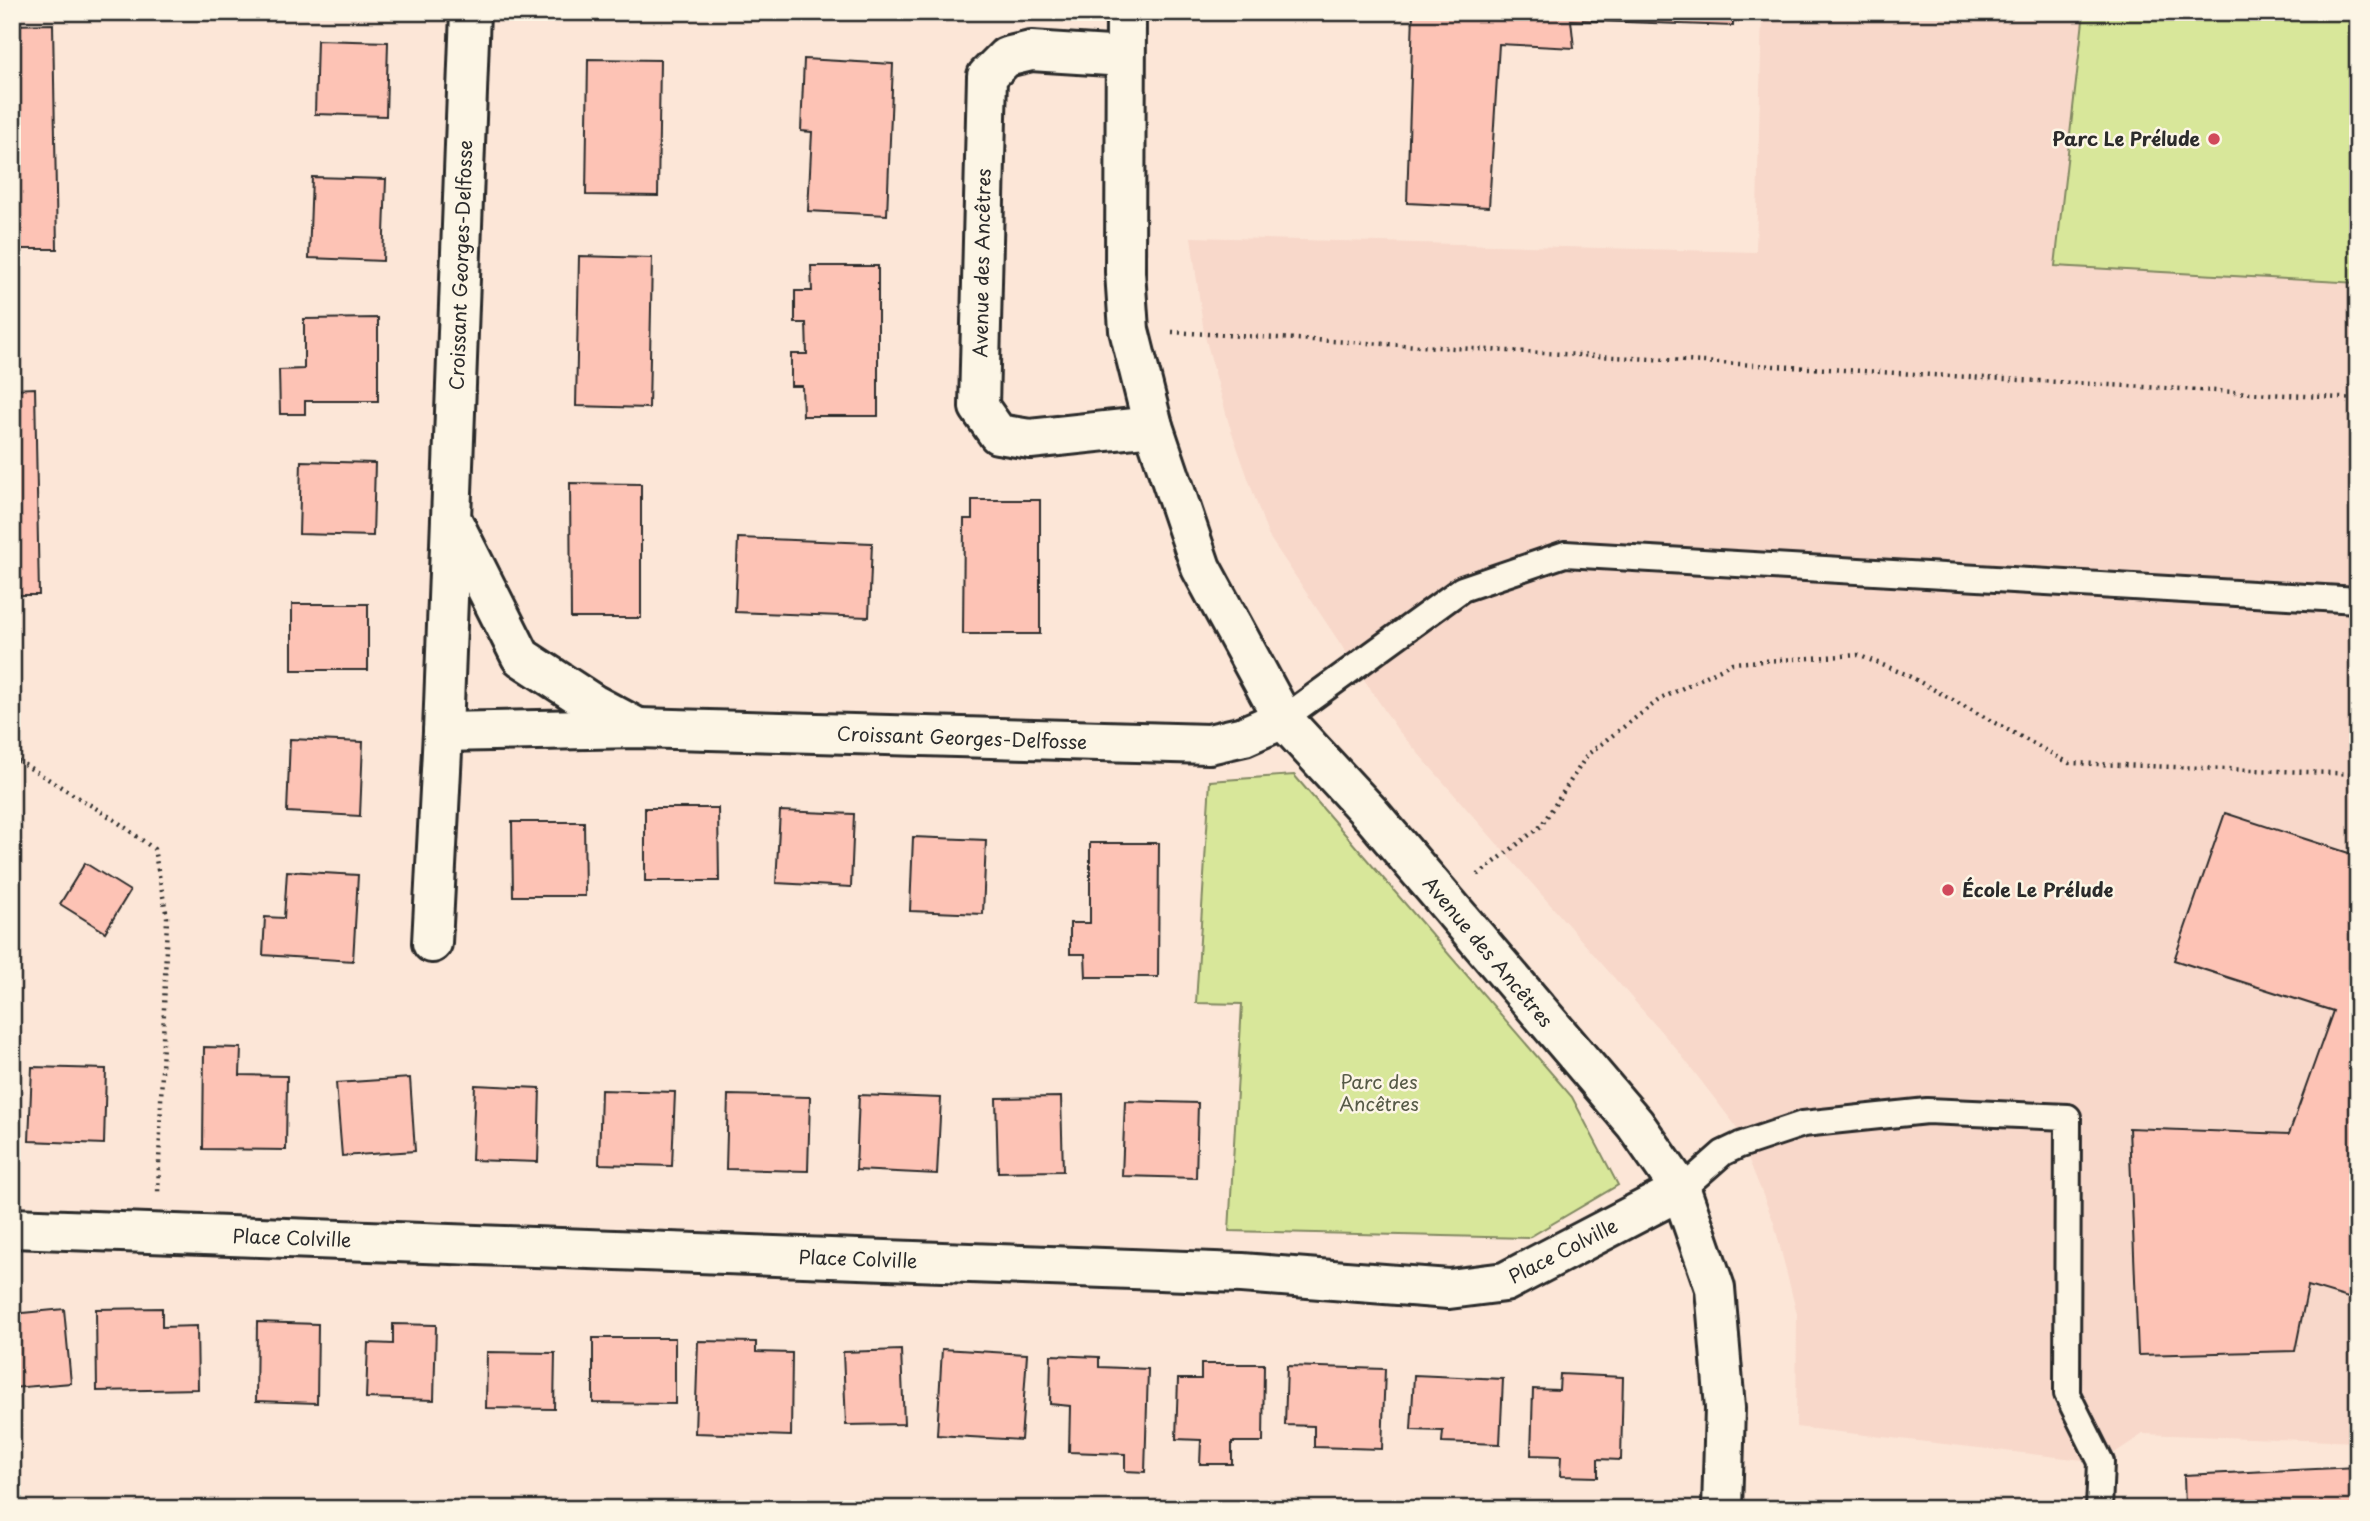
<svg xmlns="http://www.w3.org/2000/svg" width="2370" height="1521" viewBox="0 0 2370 1521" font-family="'Playpen Sans',sans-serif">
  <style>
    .built { fill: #f8d8ca }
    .green { fill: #d8e79a; stroke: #828962; stroke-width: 2 }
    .building { fill: #fdc3b5; stroke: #2b2b2b; stroke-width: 2 }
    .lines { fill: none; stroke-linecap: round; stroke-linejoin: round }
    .service-casing { stroke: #2b2b2b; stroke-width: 30 }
    .minor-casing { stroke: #2b2b2b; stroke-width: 44 }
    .path { stroke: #2b2b2b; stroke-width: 4.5; stroke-dasharray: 2 5; stroke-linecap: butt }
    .service { stroke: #fcf5e5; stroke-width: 24 }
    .minor { stroke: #fcf5e5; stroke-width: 38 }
    .poi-dot { fill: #d1495b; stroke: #fcf5e5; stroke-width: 2.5 }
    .labels { text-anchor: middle; stroke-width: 5; stroke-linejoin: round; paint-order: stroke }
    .poi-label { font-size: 19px; font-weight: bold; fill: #2b2b2b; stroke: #fcf5e5; text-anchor: end }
    .street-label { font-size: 19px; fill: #2b2b2b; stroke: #fcf5e5 }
    .park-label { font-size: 19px; fill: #565a47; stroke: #fcf5e5 }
  </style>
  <rect width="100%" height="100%" fill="#fce6d7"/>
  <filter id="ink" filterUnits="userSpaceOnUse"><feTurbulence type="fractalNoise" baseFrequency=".0143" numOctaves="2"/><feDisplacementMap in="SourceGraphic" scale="14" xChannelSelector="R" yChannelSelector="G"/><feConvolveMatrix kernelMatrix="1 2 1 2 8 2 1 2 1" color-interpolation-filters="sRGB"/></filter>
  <g filter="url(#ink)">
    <path class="built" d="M 1762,12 L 2358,12 L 2358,1442 L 2143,1434 L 2101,1462 L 1796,1427 L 1797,1314 L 1774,1223 L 1735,1125 L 1678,1051 L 1397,729 L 1268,535 L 1229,424 L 1204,333 L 1191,237 L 1756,252 Z"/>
    <g class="green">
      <path d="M 2084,12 L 2358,12 L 2358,283 L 2055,266 Z"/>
      <path d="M 1294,775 L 1572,1097 L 1618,1185 L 1528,1238 L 1229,1231 L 1242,1004 L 1196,1003 L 1210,781 Z"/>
    </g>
    <g class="building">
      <path d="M 1413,12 L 1733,12 L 1733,26 L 1571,20 L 1574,48 L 1499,44 L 1489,207 L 1407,203 Z"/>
      <path d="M 53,24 L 57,249 L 12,249 L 12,25 Z"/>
      <path d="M 317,40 L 388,42 L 386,116 L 315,114 Z"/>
      <path d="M 588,59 L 660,60 L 658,196 L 586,195 Z"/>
      <path d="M 804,59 L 893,64 L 887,215 L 808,211 L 812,132 L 801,131 Z"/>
      <path d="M 312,177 L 386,179 L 383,261 L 309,258 Z"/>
      <path d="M 579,256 L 652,258 L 649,408 L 576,406 Z"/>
      <path d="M 811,266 L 878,266 L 878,416 L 803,416 L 802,386 L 791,386 L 791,354 L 807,354 L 806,323 L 795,323 L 795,291 L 812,291 Z"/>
      <path d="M 378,318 L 378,401 L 305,401 L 305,414 L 280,414 L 279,370 L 304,369 L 304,319 Z"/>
      <path d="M 35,388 L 39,595 L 12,595 L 12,389 Z"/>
      <path d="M 301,461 L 375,463 L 373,536 L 299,534 Z"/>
      <path d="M 570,483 L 641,484 L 641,618 L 571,618 Z"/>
      <path d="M 972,500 L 1040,500 L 1040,634 L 963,634 L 964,519 L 972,519 Z"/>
      <path d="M 738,538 L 872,543 L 869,617 L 735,612 Z"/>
      <rect x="292" y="604" width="76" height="66"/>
      <path d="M 290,739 L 363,742 L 360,816 L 287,812 Z"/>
      <path d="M 645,808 L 718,808 L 719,881 L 645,881 Z"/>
      <path d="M 780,811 L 854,814 L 851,887 L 776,883 Z"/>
      <path d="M 2225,813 L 2358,856 L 2358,1301 L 2308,1286 L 2295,1351 L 2138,1355 L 2129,1128 L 2289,1134 L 2333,1011 L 2174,960 Z"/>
      <path d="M 512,822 L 584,822 L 585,896 L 513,896 Z"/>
      <path d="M 913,837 L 986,840 L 983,914 L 910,911 Z"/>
      <path d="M 1090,843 L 1159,843 L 1158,977 L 1086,977 L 1085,954 L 1070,954 L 1070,923 L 1090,923 Z"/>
      <path d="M 85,863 L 130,891 L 105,932 L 60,904 Z"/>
      <path d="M 287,871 L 358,875 L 353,961 L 263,955 L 265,917 L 284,918 Z"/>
      <path d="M 204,1047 L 241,1048 L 240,1075 L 287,1076 L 286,1150 L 203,1149 Z"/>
      <path d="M 32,1067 L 106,1069 L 104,1144 L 29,1141 Z"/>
      <path d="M 410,1078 L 415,1151 L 342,1156 L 336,1083 Z"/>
      <path d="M 475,1085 L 540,1088 L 538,1162 L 472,1160 Z"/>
      <path d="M 601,1090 L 675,1092 L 672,1166 L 599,1164 Z"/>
      <path d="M 728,1095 L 810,1097 L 808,1171 L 726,1169 Z"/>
      <path d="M 859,1095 L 941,1098 L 937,1174 L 856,1170 Z"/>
      <path d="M 1061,1097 L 1063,1171 L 998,1172 L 996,1098 Z"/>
      <path d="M 1125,1101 L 1198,1103 L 1196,1178 L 1122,1176 Z"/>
      <path d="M 162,1308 L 162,1327 L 197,1326 L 198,1389 L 97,1391 L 96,1309 Z"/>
      <path d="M 64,1309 L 71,1383 L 12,1388 L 12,1314 Z"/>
      <path d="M 257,1322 L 318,1324 L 317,1403 L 256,1401 Z"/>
      <path d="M 393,1324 L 436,1325 L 434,1400 L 366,1398 L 368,1343 L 393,1344 Z"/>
      <path d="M 593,1338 L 675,1338 L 675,1404 L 593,1403 Z"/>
      <path d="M 698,1341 L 756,1342 L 756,1352 L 792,1353 L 791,1436 L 695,1433 Z"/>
      <path d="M 942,1349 L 1027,1354 L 1021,1440 L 937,1435 Z"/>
      <path d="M 901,1350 L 904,1424 L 846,1425 L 843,1352 Z"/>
      <path d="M 487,1352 L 555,1353 L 554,1409 L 486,1408 Z"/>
      <path d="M 1051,1355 L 1099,1357 L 1099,1367 L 1148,1369 L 1145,1472 L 1125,1471 L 1125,1454 L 1069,1452 L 1070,1406 L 1050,1404 Z"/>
      <path d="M 1201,1364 L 1264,1364 L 1263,1442 L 1232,1442 L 1232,1464 L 1200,1464 L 1201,1440 L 1176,1439 L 1178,1379 L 1201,1379 Z"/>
      <path d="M 1287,1366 L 1385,1369 L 1382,1449 L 1314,1447 L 1314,1426 L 1285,1425 Z"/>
      <path d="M 1560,1374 L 1623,1377 L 1621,1460 L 1598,1459 L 1598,1477 L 1560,1476 L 1561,1456 L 1531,1455 L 1533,1389 L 1559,1390 Z"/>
      <path d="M 1414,1375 L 1503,1379 L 1500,1444 L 1442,1442 L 1443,1431 L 1411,1430 Z"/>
      <path d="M 2358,1467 L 2358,1509 L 2185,1509 L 2184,1475 Z"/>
    </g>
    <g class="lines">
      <g class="service-casing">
        <g id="service">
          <path d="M 1283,719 L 1462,589 L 1565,554 L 2358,600"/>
          <path d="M 1681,1190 L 1723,1153 L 1740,1145 L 1803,1124 L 1927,1111 L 2068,1117 L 2067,1394 L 2101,1462 L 2099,1509"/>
        </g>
      </g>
      <g class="minor-casing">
        <g id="minor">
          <path d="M 1126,12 L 1125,272 L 1129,330 L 1153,426 L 1201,568 L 1283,719 L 1371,814 L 1635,1124 L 1681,1190 L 1715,1288 L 1725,1408 L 1722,1509"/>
          <path d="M 1125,57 L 1031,51 L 1006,57 L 987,76 L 979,407 L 998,434 L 1030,439 L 1153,426"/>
          <path d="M 453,522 L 521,657 L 593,704 L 636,727"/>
          <path d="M 443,732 L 638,728 L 1209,744 L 1244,736 L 1283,719"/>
          <path d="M 432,943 L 443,732 L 470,12"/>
          <path d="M 12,1228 L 1242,1273 L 1449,1289 L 1505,1282 L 1681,1190"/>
        </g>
      </g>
      <g class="path">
        <path d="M 1172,332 L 2358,399"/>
        <path d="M 12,757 L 115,820 L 154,849 L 167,917 L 158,1194"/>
        <path d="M 1478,875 L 1541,826 L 1588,754 L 1659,700 L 1732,663 L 1858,655 L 1905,674 L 2069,763 L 2358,774"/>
      </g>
      <use href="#service" class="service"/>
      <use href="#minor" class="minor"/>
    </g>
  </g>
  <g class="poi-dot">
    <circle cx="2214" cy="139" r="7"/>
    <circle cx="1948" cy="890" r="7"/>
  </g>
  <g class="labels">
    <g class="poi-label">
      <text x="2200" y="146">Parc Le Prélude</text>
      <text x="1962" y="897" text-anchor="start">École Le Prélude</text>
    </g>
    <g class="street-label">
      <text transform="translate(982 263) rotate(-89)" y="7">Avenue des Ancêtres</text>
      <text transform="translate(461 265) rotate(-88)" y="7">Croissant Georges-Delfosse</text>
      <text transform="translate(962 738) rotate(2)" y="7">Croissant Georges-Delfosse</text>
      <text transform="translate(1488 952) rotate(50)" y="7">Avenue des Ancêtres</text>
      <text transform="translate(292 1238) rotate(2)" y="7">Place Colville</text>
      <text transform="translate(1563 1251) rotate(-27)" y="7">Place Colville</text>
      <text transform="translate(858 1259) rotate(2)" y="7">Place Colville</text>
    </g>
    <g class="park-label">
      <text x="1379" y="1089">Parc des<tspan x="1379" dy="22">Ancêtres</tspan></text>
    </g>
  </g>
  <rect width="2370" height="1521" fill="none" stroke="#fcf5e5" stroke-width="42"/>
  <rect x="21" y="21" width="2328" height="1479" fill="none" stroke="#2b2b2b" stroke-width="2.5" filter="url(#ink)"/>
</svg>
